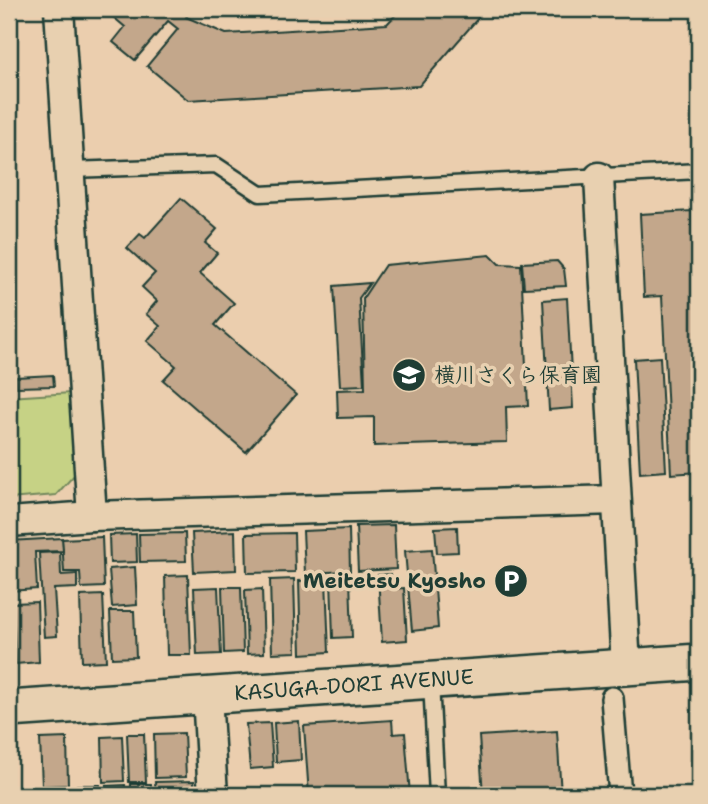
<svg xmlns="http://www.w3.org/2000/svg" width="708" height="804" viewBox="0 0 708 804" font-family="'Shantell Sans','Klee One',sans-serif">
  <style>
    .green { fill: #c6d285; stroke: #72885c; stroke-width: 2 }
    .building { fill: #c3a78b; stroke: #1f3d34; stroke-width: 2 }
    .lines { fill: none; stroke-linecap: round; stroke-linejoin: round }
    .service-casing { stroke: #1f3d34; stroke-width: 19 }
    .pedestrian-casing { stroke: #1f3d34; stroke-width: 26 }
    .minor-casing { stroke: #1f3d34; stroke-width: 33 }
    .tertiary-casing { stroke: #1f3d34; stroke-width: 40 }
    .service { stroke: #e8d0b0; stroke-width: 14 }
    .pedestrian { stroke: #e8d0b0; stroke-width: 21 }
    .minor { stroke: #e8d0b0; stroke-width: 28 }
    .tertiary { stroke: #e8d0b0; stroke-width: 35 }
    .labels { text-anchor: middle; stroke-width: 7; stroke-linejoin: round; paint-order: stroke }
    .poi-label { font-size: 21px; font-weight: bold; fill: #1f3d34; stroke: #e8d0b0; text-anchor: start }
    .street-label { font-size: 21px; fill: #1f3d34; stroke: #e8d0b0 }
  </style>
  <rect width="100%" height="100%" fill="#ebceae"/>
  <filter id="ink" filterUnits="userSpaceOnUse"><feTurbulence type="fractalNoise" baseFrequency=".0143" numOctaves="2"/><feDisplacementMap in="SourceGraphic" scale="14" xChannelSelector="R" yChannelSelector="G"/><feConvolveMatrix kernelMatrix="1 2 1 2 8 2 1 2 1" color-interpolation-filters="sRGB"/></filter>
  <g filter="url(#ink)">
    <path class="green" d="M 71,393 L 77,472 L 56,495 L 9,499 L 9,397 Z"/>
    <g class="building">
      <path d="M 119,9 L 184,9 L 189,13 L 186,17 L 226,34 L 387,24 L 401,9 L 486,9 L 419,86 L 188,100 L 147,66 L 178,29 L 168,21 L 135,60 L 113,42 L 125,27 L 112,16 Z"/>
      <path d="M 181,198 L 217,229 L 205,243 L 217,253 L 200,273 L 234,303 L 215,325 L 296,395 L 246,452 L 163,380 L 176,366 L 147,341 L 160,326 L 146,314 L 157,301 L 142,287 L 155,273 L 127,248 L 140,234 L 145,238 Z"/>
      <path d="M 692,211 L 699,349 L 699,472 L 671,474 L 662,296 L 644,297 L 640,214 Z"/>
      <path d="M 490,255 L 499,264 L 521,265 L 528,406 L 506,407 L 507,442 L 374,446 L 374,417 L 338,418 L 337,390 L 365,389 L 363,298 L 385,265 Z"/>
      <path d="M 557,261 L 564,269 L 566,286 L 524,288 L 522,263 Z"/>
      <path d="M 370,283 L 359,298 L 364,385 L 340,386 L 334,286 Z"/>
      <path d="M 567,298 L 573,408 L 549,410 L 543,300 Z"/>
      <path d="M 660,357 L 666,471 L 640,473 L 634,359 Z"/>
      <path d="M 53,375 L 54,386 L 17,387 L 16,377 Z"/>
      <path d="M 394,525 L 396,569 L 358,571 L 356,526 Z"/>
      <path d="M 457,527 L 458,552 L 437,553 L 435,528 Z"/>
      <path d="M 349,529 L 350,571 L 305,573 L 303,531 Z"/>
      <path d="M 235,531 L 236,570 L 194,572 L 192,533 Z"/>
      <path d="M 185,533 L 186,561 L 140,562 L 139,534 Z"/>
      <path d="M 294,533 L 295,572 L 247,573 L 246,534 Z"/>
      <path d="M 136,534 L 137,562 L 110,563 L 109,535 Z"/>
      <path d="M 102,537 L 104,587 L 81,588 L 80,572 L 64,572 L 62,539 Z"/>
      <path d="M 62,538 L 63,551 L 35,552 L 37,589 L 9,591 L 9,541 Z"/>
      <path d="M 432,549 L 438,628 L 412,631 L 405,551 Z"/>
      <path d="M 60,552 L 61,575 L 77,574 L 77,588 L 54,589 L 57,636 L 44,637 L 39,553 Z"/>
      <path d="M 135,567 L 137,605 L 112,607 L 109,569 Z"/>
      <path d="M 391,574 L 392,589 L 404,588 L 407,640 L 382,642 L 378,575 Z"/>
      <path d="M 188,575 L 191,655 L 167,655 L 165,576 Z"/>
      <path d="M 294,579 L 296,652 L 272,653 L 270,580 Z"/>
      <path d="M 331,579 L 350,579 L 352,637 L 333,638 Z"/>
      <path d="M 326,580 L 329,652 L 301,654 L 299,581 Z"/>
      <path d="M 218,587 L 221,654 L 197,655 L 194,588 Z"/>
      <path d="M 222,587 L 241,587 L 243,652 L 224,653 Z"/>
      <path d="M 262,589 L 264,653 L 247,654 L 245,590 Z"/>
      <path d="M 103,595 L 106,661 L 82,662 L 80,596 Z"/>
      <path d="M 37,602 L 39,662 L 16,664 L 13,603 Z"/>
      <path d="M 110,611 L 134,611 L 136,657 L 112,658 Z"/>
      <path d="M 392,720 L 393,734 L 405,733 L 410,795 L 309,795 L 304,726 Z"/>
      <path d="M 299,721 L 301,760 L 276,762 L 274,723 Z"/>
      <path d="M 270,723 L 273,767 L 250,769 L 246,724 Z"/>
      <path d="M 557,731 L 561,795 L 483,795 L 479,736 Z"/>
      <path d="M 184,733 L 186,777 L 155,778 L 154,734 Z"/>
      <path d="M 127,734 L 144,734 L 146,782 L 129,782 Z"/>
      <path d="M 122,736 L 124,781 L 103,782 L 102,737 Z"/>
      <path d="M 67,738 L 68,785 L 42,786 L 40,739 Z"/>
      <path d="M 194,781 L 194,795 L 156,795 L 155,782 Z"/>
      <rect x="131" y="784" width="20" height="11"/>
      <path d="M 77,785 L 100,785 L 101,795 L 77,795 Z"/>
      <path d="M 125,785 L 125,795 L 106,795 L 106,786 Z"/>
      <path d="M 69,789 L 69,795 L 45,795 L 45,790 Z"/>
    </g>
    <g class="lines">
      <g class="service-casing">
        <g id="service">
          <path d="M 70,170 L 216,165 L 260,194 L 699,171"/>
          <path d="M 431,682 L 437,795"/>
        </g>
      </g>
      <g class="pedestrian-casing">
        <path id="pedestrian" d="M 612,698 L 620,795"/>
      </g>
      <g class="minor-casing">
        <g id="minor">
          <path d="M 59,9 L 92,516"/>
          <path d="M 599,177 L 626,667"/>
          <path d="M 9,522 L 92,516 L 616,500"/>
          <path d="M 207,695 L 213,795"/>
        </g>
      </g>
      <g class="tertiary-casing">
        <path id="tertiary" d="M 9,709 L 699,662"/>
      </g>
      <use href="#service" class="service"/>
      <use href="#pedestrian" class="pedestrian"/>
      <use href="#minor" class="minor"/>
      <use href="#tertiary" class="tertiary"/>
    </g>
  </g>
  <defs>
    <g id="school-disc" transform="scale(1.75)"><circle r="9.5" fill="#1f3d34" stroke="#e8d0b0"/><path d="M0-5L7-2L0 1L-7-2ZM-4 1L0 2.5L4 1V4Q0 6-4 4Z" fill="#fff"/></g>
    <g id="parking-disc" transform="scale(1.75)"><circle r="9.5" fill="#1f3d34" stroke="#e8d0b0"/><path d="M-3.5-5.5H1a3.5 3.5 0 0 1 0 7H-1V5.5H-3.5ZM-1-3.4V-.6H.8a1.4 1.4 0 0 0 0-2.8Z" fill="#fff"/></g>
  </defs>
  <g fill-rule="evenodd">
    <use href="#school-disc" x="409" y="375"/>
    <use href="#parking-disc" x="511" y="581"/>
  </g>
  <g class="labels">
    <g class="poi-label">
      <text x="434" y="382">横川さくら保育園</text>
      <text x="486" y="588" text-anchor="end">Meitetsu Kyosho</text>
    </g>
    <g class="street-label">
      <text transform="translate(354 685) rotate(-4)" y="7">KASUGA-DORI AVENUE</text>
    </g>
  </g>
  <rect width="708" height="804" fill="none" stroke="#e8d0b0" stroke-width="35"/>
  <rect x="18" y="18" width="673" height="769" fill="none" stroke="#1f3d34" stroke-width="2.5" filter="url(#ink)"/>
</svg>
